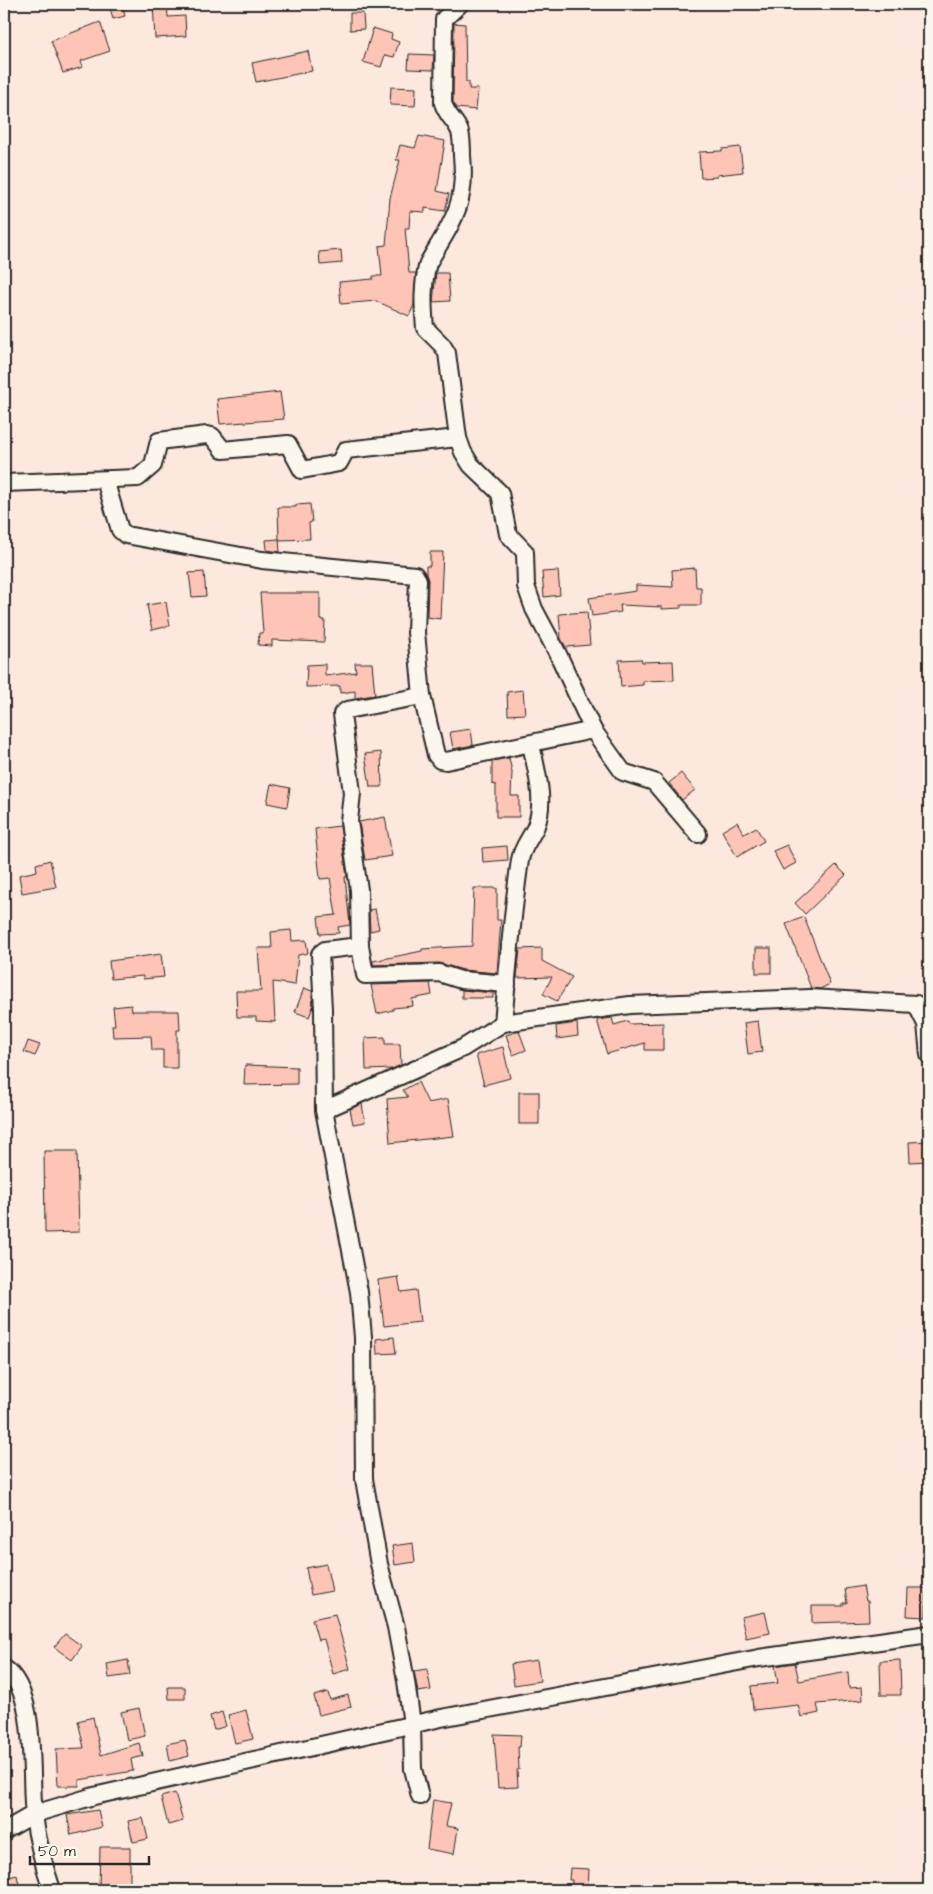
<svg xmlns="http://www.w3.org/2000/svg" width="933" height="1894" viewBox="0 0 933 1894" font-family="'Architects Daughter',sans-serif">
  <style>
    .building { fill: #fec4b6; stroke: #2b2b2b }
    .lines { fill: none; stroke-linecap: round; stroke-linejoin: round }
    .minor-casing { stroke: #2b2b2b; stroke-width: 20 }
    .minor { stroke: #fbf7ec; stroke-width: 16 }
  </style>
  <rect width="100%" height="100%" fill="#fce8dc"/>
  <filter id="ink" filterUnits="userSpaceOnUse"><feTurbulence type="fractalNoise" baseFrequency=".02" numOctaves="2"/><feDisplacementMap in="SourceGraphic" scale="10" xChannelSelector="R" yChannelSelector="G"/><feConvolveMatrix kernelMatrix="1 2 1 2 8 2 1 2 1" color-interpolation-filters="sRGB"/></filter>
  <g filter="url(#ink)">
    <g class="building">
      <path d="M 109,4 L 122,4 L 125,16 L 113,19 Z"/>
      <path d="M 153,4 L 167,4 L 168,17 L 185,16 L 186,36 L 155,38 Z"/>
      <path d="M 350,13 L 363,13 L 364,29 L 350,30 Z"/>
      <path d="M 100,22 L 110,51 L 81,61 L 83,67 L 63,73 L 51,41 Z"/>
      <path d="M 454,23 L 465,24 L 466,82 L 469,82 L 469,89 L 478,89 L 476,110 L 457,108 L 453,102 Z"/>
      <path d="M 373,28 L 392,34 L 391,39 L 399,42 L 394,57 L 385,55 L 381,67 L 363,62 Z"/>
      <path d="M 308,51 L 312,71 L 256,82 L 252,63 Z"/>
      <path d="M 409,54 L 434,55 L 433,70 L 408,69 Z"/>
      <path d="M 391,87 L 416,88 L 415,106 L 390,105 Z"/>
      <path d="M 419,136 L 445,141 L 437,191 L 449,194 L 445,211 L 425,208 L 425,212 L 410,211 L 409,228 L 405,228 L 409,273 L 416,273 L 414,305 L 409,316 L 376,301 L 341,304 L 339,282 L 373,279 L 373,276 L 382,276 L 379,246 L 386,245 L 390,198 L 400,160 L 396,160 L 400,145 L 415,148 Z"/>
      <path d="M 740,147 L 743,172 L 717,175 L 717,177 L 701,178 L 699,152 L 722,151 L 722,149 Z"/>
      <path d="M 341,250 L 342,263 L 320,265 L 319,252 Z"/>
      <path d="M 436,273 L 448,273 L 450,301 L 433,302 Z"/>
      <path d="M 280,392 L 284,419 L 220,424 L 217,399 Z"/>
      <path d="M 310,504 L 312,522 L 309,523 L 310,539 L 279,540 L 278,507 L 296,507 L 296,505 Z"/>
      <path d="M 279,539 L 280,552 L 267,550 L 266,540 Z"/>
      <path d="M 430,552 L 443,552 L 440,619 L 427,617 L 428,580 L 426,574 L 426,566 L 430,566 Z"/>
      <path d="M 695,568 L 696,587 L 701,587 L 701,605 L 681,605 L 681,608 L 662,609 L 662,607 L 620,605 L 621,612 L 592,616 L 589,598 L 636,591 L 636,585 L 673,587 L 672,570 Z"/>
      <path d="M 558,571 L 560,595 L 544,597 L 542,572 Z"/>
      <path d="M 204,572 L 206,596 L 192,597 L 189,573 Z"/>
      <path d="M 260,593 L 320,593 L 320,620 L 325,620 L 324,642 L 272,640 L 272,646 L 258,645 L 259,633 L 263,633 Z"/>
      <path d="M 166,602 L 170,626 L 152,630 L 147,605 Z"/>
      <path d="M 587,612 L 590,645 L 566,647 L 561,639 L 559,614 Z"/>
      <path d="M 641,659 L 642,662 L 673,661 L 674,680 L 643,681 L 643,685 L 621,687 L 619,660 Z"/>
      <path d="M 355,663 L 372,663 L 375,695 L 355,698 L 355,691 L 340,693 L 340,686 L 306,687 L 307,665 L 325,664 L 325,676 L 356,672 Z"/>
      <path d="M 523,690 L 525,714 L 508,715 L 507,692 Z"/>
      <path d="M 471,729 L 473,745 L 453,749 L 450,732 Z"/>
      <path d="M 381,752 L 382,787 L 370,787 L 365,754 Z"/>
      <path d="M 509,758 L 512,772 L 511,796 L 519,796 L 519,817 L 496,817 L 496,785 L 492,784 L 492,761 Z"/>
      <path d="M 681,773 L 695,790 L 682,800 L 669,783 Z"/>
      <path d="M 271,784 L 290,788 L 287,807 L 267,803 Z"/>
      <path d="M 385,817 L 392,856 L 365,860 L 359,822 Z"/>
      <path d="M 737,822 L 744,834 L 756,827 L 764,841 L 737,857 L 722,831 Z"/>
      <path d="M 340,826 L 347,877 L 345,877 L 350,925 L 338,927 L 339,933 L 320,934 L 318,917 L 336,915 L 330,878 L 320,879 L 315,829 Z"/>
      <path d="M 787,845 L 796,863 L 783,870 L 773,851 Z"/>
      <path d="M 507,846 L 508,860 L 483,862 L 482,848 Z"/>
      <path d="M 50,860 L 56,887 L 22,893 L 19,875 L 37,871 L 36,864 Z"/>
      <path d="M 836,865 L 846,875 L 805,914 L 795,903 Z"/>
      <path d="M 474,888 L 497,888 L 497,920 L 501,920 L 497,973 L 463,970 L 439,963 L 373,965 L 373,961 L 422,951 L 422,949 L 472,946 Z"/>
      <path d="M 375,909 L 379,929 L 370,931 L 369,910 Z"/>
      <path d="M 804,917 L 830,984 L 820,989 L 811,988 L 786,924 Z"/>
      <path d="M 291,930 L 292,941 L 306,940 L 308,953 L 298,955 L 295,985 L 273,982 L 275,1022 L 256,1021 L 256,1017 L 237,1017 L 236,991 L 261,991 L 258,948 L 272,948 L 271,932 Z"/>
      <path d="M 542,948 L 542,961 L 572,977 L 557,1001 L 543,994 L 552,977 L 517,978 L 520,949 Z"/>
      <rect x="756" y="948" width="15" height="25"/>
      <path d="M 161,954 L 164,977 L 143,979 L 143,976 L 111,979 L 109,961 Z"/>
      <path d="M 430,983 L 432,995 L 412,999 L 413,1006 L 393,1008 L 393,1010 L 377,1014 L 371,985 Z"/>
      <path d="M 304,988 L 312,991 L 313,1007 L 309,1017 L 295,1012 Z"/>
      <path d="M 462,990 L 493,993 L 493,998 L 462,998 Z"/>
      <path d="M 131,1005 L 132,1011 L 179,1011 L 180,1030 L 177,1030 L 177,1068 L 163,1068 L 163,1050 L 152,1050 L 151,1036 L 113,1037 L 112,1025 L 115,1025 L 113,1007 Z"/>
      <path d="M 612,1018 L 614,1025 L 628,1021 L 629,1024 L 663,1023 L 663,1050 L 645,1050 L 645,1043 L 607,1054 L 597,1020 Z"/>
      <path d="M 758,1021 L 762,1052 L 748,1054 L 744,1023 Z"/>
      <path d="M 577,1023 L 578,1036 L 557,1039 L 556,1026 Z"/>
      <path d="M 519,1031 L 526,1050 L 513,1055 L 506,1035 Z"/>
      <path d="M 385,1037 L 385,1044 L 400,1044 L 401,1065 L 392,1069 L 366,1070 L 365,1038 Z"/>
      <path d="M 28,1041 L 40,1045 L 35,1056 L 24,1052 Z"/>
      <path d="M 503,1047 L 510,1078 L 484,1085 L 476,1055 Z"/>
      <path d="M 245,1065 L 297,1067 L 297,1084 L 244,1085 Z"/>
      <path d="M 418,1082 L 428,1103 L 448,1099 L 454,1136 L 390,1143 L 387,1099 L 408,1097 L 403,1090 Z"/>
      <rect x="519" y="1092" width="20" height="32"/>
      <path d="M 362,1104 L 365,1122 L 353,1124 L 350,1109 Z"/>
      <path d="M 929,1141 L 929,1161 L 910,1162 L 909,1142 Z"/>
      <path d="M 44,1151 L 77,1151 L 79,1232 L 45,1233 Z"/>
      <path d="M 398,1277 L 401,1292 L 416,1290 L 420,1322 L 384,1326 L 378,1280 Z"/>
      <path d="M 394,1337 L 396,1353 L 377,1354 L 376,1339 Z"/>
      <path d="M 413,1543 L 415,1562 L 395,1565 L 392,1546 Z"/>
      <path d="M 326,1564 L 332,1591 L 311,1595 L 306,1568 Z"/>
      <path d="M 863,1586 L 866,1601 L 868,1601 L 869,1621 L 812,1623 L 812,1606 L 843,1606 L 843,1603 L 847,1603 L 845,1589 Z"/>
      <path d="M 908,1588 L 927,1588 L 926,1617 L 907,1616 Z"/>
      <path d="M 765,1612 L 770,1633 L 746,1638 L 741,1617 Z"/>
      <path d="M 335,1614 L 350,1669 L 333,1674 L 324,1639 L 318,1640 L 312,1619 Z"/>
      <path d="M 65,1634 L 82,1646 L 72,1660 L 54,1647 Z"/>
      <path d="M 128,1660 L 130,1675 L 109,1678 L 107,1664 Z"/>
      <path d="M 537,1660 L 540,1681 L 514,1685 L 511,1664 Z"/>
      <path d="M 900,1660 L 901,1695 L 881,1695 L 880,1661 Z"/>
      <path d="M 795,1663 L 799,1681 L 848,1672 L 849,1688 L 862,1687 L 863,1700 L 817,1704 L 819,1713 L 801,1717 L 798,1705 L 753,1710 L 751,1686 L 778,1683 L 775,1666 Z"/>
      <path d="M 427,1669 L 431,1690 L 418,1692 L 414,1671 Z"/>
      <path d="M 168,1687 L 185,1687 L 185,1699 L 169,1699 Z"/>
      <path d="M 328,1692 L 330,1700 L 348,1695 L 351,1707 L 319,1715 L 314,1696 Z"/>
      <path d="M 139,1708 L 145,1736 L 127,1740 L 121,1712 Z"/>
      <path d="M 246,1710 L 253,1739 L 235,1743 L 228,1715 Z"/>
      <path d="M 222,1712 L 226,1726 L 214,1730 L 210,1716 Z"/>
      <path d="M 93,1717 L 101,1755 L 139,1743 L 143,1756 L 131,1759 L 133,1771 L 79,1780 L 79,1786 L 58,1786 L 56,1749 L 84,1748 L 78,1721 Z"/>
      <path d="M 494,1734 L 521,1735 L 520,1747 L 518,1747 L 519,1770 L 517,1770 L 518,1787 L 498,1788 Z"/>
      <path d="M 185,1740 L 189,1756 L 170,1761 L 167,1744 Z"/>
      <path d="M 175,1793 L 183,1821 L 168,1825 L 161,1797 Z"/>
      <path d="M 433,1800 L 451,1803 L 446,1826 L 458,1828 L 454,1854 L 427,1849 Z"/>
      <path d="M 98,1810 L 102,1827 L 71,1835 L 67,1815 Z"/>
      <path d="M 143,1818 L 148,1839 L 133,1842 L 128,1821 Z"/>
      <path d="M 100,1847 L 130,1847 L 130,1890 L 99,1890 Z"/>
      <path d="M 570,1868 L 589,1869 L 588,1890 L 572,1890 L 572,1880 L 569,1880 Z"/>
      <path d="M 17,1875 L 20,1890 L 6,1890 L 4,1878 Z"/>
    </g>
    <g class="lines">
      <g class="minor-casing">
        <g id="minor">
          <path d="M 460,4 L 444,19 L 443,103 C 447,116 456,121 460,132 C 462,139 462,148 462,156 C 467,205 452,222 428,263 C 422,285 423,306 425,328 L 442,345 L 447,353 L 458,438 L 463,452 L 471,465 L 500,493 L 508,534 L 525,552 L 526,586 L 534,609 L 558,654 L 593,730 L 623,772 L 654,782 L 698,834"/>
          <path d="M 105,480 L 120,530 L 126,535 L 262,560 L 415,575 L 418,580 L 416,632 L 422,696 L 436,755 L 440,760 L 446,761 L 593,730"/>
          <path d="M 4,483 L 138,478 L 153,465 L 159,441 L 207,435 L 212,436 L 223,450 L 288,444 L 302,470 L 339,463 L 346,450 L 458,438"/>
          <path d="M 422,696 L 347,710 L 342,714 L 352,793 L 349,821 L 359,890 L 360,946 L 325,950 L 320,954 L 323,1009 L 324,1110 L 463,1048 L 503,1023 L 630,1005 L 810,998 L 916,1004 L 926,1024 L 929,1055"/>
          <path d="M 360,946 L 365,975 L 439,973 L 461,980 L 507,984"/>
          <path d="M 503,1023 C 508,969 512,914 520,860 C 522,847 531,838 536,826 C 546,800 536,770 531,744"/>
          <path d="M 324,1110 L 359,1292 L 363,1337 L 364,1479 L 379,1564 L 396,1627 L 406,1681 L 412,1724 L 413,1769 L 420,1796"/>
          <path d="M 4,1668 C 39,1692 29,1776 34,1815 C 37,1840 44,1866 52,1890"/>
          <path d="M 4,1831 L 34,1814 L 94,1796 L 441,1718 L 759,1658 L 929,1634"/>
        </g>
      </g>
      <use href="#minor" class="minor"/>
    </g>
  </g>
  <rect width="933" height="1894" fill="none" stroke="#fbf7ec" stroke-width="20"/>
  <rect x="10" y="10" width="913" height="1874" fill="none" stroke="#2b2b2b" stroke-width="2" filter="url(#ink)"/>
  <path d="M30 1856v8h119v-8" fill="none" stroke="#2b2b2b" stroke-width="2.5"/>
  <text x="38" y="1856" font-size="15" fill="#2b2b2b" stroke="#fbf7ec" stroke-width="4" paint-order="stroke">50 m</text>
</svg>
